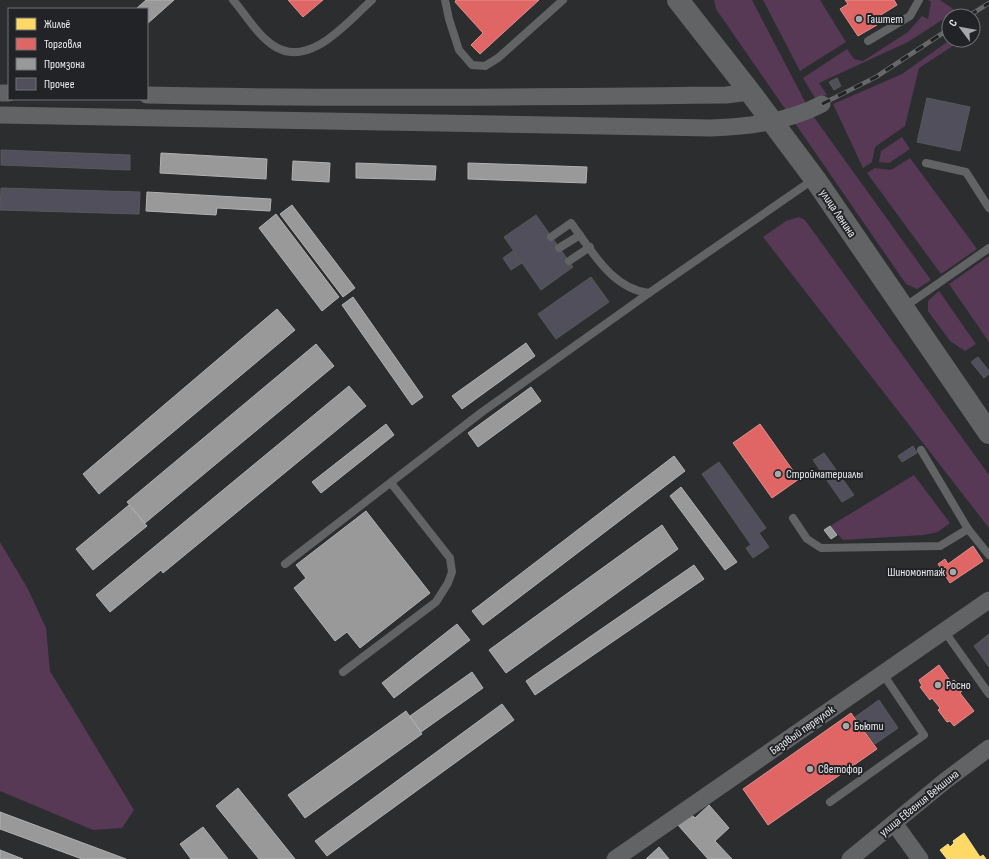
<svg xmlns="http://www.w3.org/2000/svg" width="989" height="859" viewBox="0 0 989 859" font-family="'Sofia Sans Condensed',sans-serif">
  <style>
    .green { fill: #573855 }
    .homes { fill: #ffd966; stroke: #f8de8e }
    .shops { fill: #e06666; stroke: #e38e8e }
    .industry { fill: #999; stroke: #b1b1b2 }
    .building { fill: #514f5b; stroke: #57585a }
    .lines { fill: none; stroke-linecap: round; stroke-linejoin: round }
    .lane { stroke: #626364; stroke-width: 8 }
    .street { stroke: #626364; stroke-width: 17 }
    .secondary { stroke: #626364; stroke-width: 22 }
    .rail-casing { stroke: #676869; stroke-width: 4.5 }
    .rail { stroke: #212326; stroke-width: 3; stroke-dasharray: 9; stroke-linecap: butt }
    .poi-dot { fill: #a7a8aa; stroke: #212326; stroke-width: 1.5 }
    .labels { text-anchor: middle; stroke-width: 4; stroke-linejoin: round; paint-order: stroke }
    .poi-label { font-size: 12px; fill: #e9eaec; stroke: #212326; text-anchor: start }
    .street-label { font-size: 12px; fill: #e9eaec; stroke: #212326 }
  </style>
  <rect width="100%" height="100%" fill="#2c2d2f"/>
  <g class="green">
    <path d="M 714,0 L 752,0 L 811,113 L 931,280 L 917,289 L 906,284 L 716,9 Z"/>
    <path d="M 763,0 L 820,0 L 846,42 L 800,71 Z"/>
    <path d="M 928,0 L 940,0 L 956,11 L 908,42 L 819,83 L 827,95 L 815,98 L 803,78 L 847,49 L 854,59 L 863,61 L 908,32 L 922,16 L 928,19 L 931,2 Z"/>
    <path d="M 950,40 L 962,40 L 919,68 L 905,126 L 875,147 L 872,162 L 863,168 L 833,104 L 902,74 Z"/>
    <path d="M 902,137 L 910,149 L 889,163 L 879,162 L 881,151 Z"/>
    <path d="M 910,158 L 977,249 L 941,274 L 867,173 L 875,168 L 891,170 Z"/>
    <path d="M 799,217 L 805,220 L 989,475 L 989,528 L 763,237 L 786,221 Z"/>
    <path d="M 989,256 L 989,342 L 949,284 Z"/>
    <path d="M 939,291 L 976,344 L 965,351 L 950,341 L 928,311 L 928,301 Z"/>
    <path d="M 914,475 L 950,523 L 938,532 L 924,535 L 843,540 L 830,526 Z"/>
    <path d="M 0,542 L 28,589 L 46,628 L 50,671 L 134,810 L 122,828 L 93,830 L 0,791 Z"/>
  </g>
  <path class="homes" d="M 964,833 L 980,857 L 983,855 L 986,859 L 947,859 L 940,850 L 948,844 L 950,847 L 954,843 L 953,841 Z"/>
  <g class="shops">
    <path d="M 288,0 L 323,0 L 303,17 Z"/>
    <path d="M 456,0 L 539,0 L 480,54 L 471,45 L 483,33 L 455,2 Z"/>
    <path d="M 845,0 L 894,0 L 897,5 L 879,16 L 877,25 L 858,36 L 840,9 L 848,4 Z"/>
    <path d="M 760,424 L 799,479 L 772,498 L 733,443 Z"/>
    <path d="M 973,546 L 983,561 L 950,583 L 938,564 L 945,559 L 948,564 Z"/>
    <path d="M 939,665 L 951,682 L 954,680 L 962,691 L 960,693 L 974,711 L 954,726 L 950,721 L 947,722 L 938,710 L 940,708 L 932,698 L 930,700 L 920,687 L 922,686 L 919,680 Z"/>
    <path d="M 851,713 L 877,749 L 768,825 L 743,789 Z"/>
  </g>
  <g class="industry">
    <path d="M 146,0 L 174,0 L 147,24 L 147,9 L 136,9 Z"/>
    <path d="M 161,153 L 267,159 L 266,179 L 160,173 Z"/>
    <path d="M 293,161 L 330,163 L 329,182 L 292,180 Z"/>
    <path d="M 356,163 L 436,166 L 435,180 L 356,178 Z"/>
    <path d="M 468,163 L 587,167 L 586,183 L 468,179 Z"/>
    <path d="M 147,192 L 271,199 L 270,211 L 217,208 L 216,215 L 146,211 Z"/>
    <path d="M 292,205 L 355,288 L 343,297 L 280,214 Z"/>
    <path d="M 276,214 L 339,297 L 322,311 L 259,228 Z"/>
    <path d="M 353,297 L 423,397 L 412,405 L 342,305 Z"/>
    <path d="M 277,309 L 295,330 L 99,494 L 83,474 Z"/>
    <path d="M 526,343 L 535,356 L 462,409 L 452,396 Z"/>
    <path d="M 316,344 L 334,366 L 145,523 L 127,502 Z"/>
    <path d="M 349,386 L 366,406 L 163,573 L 161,570 L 110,612 L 96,595 Z"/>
    <path d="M 531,387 L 541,401 L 478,447 L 468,433 Z"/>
    <path d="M 386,424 L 394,435 L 321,493 L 312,482 Z"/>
    <path d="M 674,456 L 685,471 L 483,625 L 472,611 Z"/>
    <path d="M 681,487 L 737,562 L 725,570 L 670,496 Z"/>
    <path d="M 129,505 L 147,526 L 93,570 L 76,549 Z"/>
    <path d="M 366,511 L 430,593 L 360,648 L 347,632 L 335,641 L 294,588 L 306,578 L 296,565 Z"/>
    <path d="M 662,525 L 678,549 L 506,673 L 489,650 Z"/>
    <path d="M 830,526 L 837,535 L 831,539 L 824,530 Z"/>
    <path d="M 694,565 L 704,579 L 535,695 L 526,681 Z"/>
    <path d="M 457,624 L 470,640 L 394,698 L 382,683 Z"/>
    <path d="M 472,672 L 483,688 L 421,732 L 410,716 Z"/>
    <path d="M 502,704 L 514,720 L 327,856 L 315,841 Z"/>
    <path d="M 406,711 L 422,734 L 305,818 L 288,795 Z"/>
    <path d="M 238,788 L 295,859 L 259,859 L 216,806 Z"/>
    <path d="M 709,805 L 729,828 L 715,841 L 732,859 L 708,859 L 678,825 L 691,814 L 695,818 Z"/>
    <path d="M 0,812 L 126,859 L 82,859 L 0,829 Z"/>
    <path d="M 203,827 L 228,859 L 191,859 L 180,844 Z"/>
    <path d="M 659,847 L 669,859 L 646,859 Z"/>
    <path d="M 0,850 L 23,859 L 0,859 Z"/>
  </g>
  <g class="building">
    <path d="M 837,78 L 841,86 L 834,90 L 829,82 Z"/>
    <path d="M 927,98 L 970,107 L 960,151 L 917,142 Z"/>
    <path d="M 1,150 L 130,155 L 130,170 L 1,165 Z"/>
    <path d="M 1,188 L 140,192 L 139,214 L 0,210 Z"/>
    <path d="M 536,215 L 573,267 L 541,290 L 504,237 Z"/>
    <path d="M 513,251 L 522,263 L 511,270 L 503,258 Z"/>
    <path d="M 591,277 L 609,302 L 556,339 L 538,314 Z"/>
    <path d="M 978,357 L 989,371 L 989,374 L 984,378 L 971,362 Z"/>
    <path d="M 913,446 L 917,453 L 902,462 L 898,456 Z"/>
    <path d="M 824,453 L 854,495 L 842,502 L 813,460 Z"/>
    <path d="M 719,462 L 766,528 L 759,533 L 769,547 L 753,558 L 746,548 L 751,545 L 702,474 Z"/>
    <path d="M 989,634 L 989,667 L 974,646 Z"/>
    <path d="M 879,700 L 898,728 L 875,744 L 855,717 Z"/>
  </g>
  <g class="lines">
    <g class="lane">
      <path d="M 233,0 C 246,15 258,36 274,46 C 310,69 347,22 372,0"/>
      <path d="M 445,0 L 449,19 L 459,50 L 472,65 L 485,66 L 498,58 L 563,0"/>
      <path d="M 868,41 L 910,16 L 919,0"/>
      <path d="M 926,163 L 966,172 L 989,208"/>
      <path d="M 551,237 L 571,223 C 592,251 612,289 649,293"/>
      <path d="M 559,248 L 580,235"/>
      <path d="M 569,261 L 590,247"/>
      <path d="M 903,308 L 989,248"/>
      <path d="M 921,450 L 968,529 L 989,555"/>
      <path d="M 793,518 L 807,539 L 821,548 L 940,546 L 968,529"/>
      <path d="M 285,564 L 482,412 L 649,293 L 814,179"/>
      <path d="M 945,632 L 989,694"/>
      <path d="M 343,672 L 436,602 L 448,583 L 452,572 L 450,558 L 391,483"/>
      <path d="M 830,802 L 924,735 L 883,674"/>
    </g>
    <g class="street">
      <path d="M 0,93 L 9,93"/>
      <path d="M 147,95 C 340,99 533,97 726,95 L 750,92"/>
      <path d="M 0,115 L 711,128 C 749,127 788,122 822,104"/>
      <path d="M 894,823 L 920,859"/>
      <path d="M 615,859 L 989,600"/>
      <path d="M 850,859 L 945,781 L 989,748"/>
    </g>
    <path class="secondary" d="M 678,0 L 750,92 L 815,179 L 989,433"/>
    <g class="rail-casing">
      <g id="rail">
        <path d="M 969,16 L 989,3"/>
        <path d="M 822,104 L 876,77 L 949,29"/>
      </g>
    </g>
    <use href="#rail" class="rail"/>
  </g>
  <g class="poi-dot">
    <circle cx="859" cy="19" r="4"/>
    <circle cx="778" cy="474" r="4"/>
    <circle cx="953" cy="572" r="4"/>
    <circle cx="938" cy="685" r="4"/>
    <circle cx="846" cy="726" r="4"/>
    <circle cx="810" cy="769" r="4"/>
  </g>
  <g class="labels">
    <g class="poi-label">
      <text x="867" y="23">Гаштет</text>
      <text x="786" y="478">Стройматериалы</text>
      <text x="945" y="576" text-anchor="end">Шиномонтаж</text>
      <text x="946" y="689">Росно</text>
      <text x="854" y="730">Бьюти</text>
      <text x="818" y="773">Светофор</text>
    </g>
    <g class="street-label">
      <text transform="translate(838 213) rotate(56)" y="4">улица Ленина</text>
      <text transform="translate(802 730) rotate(-35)" y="4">Базовый переулок</text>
      <text transform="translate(919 803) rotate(-39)" y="4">улица Евгения Векшина</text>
    </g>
  </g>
  <rect x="8" y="8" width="140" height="92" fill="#212326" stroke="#717375"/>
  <rect x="16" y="18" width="20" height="12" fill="#ffd966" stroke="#717375"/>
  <text x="44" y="28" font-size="12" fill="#e9eaec">Жильё</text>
  <rect x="16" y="38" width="20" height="12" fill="#e06666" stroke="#717375"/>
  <text x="44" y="48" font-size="12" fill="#e9eaec">Торговля</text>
  <rect x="16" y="58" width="20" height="12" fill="#999999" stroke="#717375"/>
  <text x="44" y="68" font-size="12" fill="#e9eaec">Промзона</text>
  <rect x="16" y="78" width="20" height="12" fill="#514f5b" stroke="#717375"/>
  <text x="44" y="88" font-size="12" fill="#e9eaec">Прочее</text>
  <g transform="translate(961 28) rotate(302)"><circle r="19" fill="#212326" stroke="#717375"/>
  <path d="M0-3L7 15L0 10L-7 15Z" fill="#a7a8aa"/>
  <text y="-6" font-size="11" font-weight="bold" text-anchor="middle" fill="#e9eaec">С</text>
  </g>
</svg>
